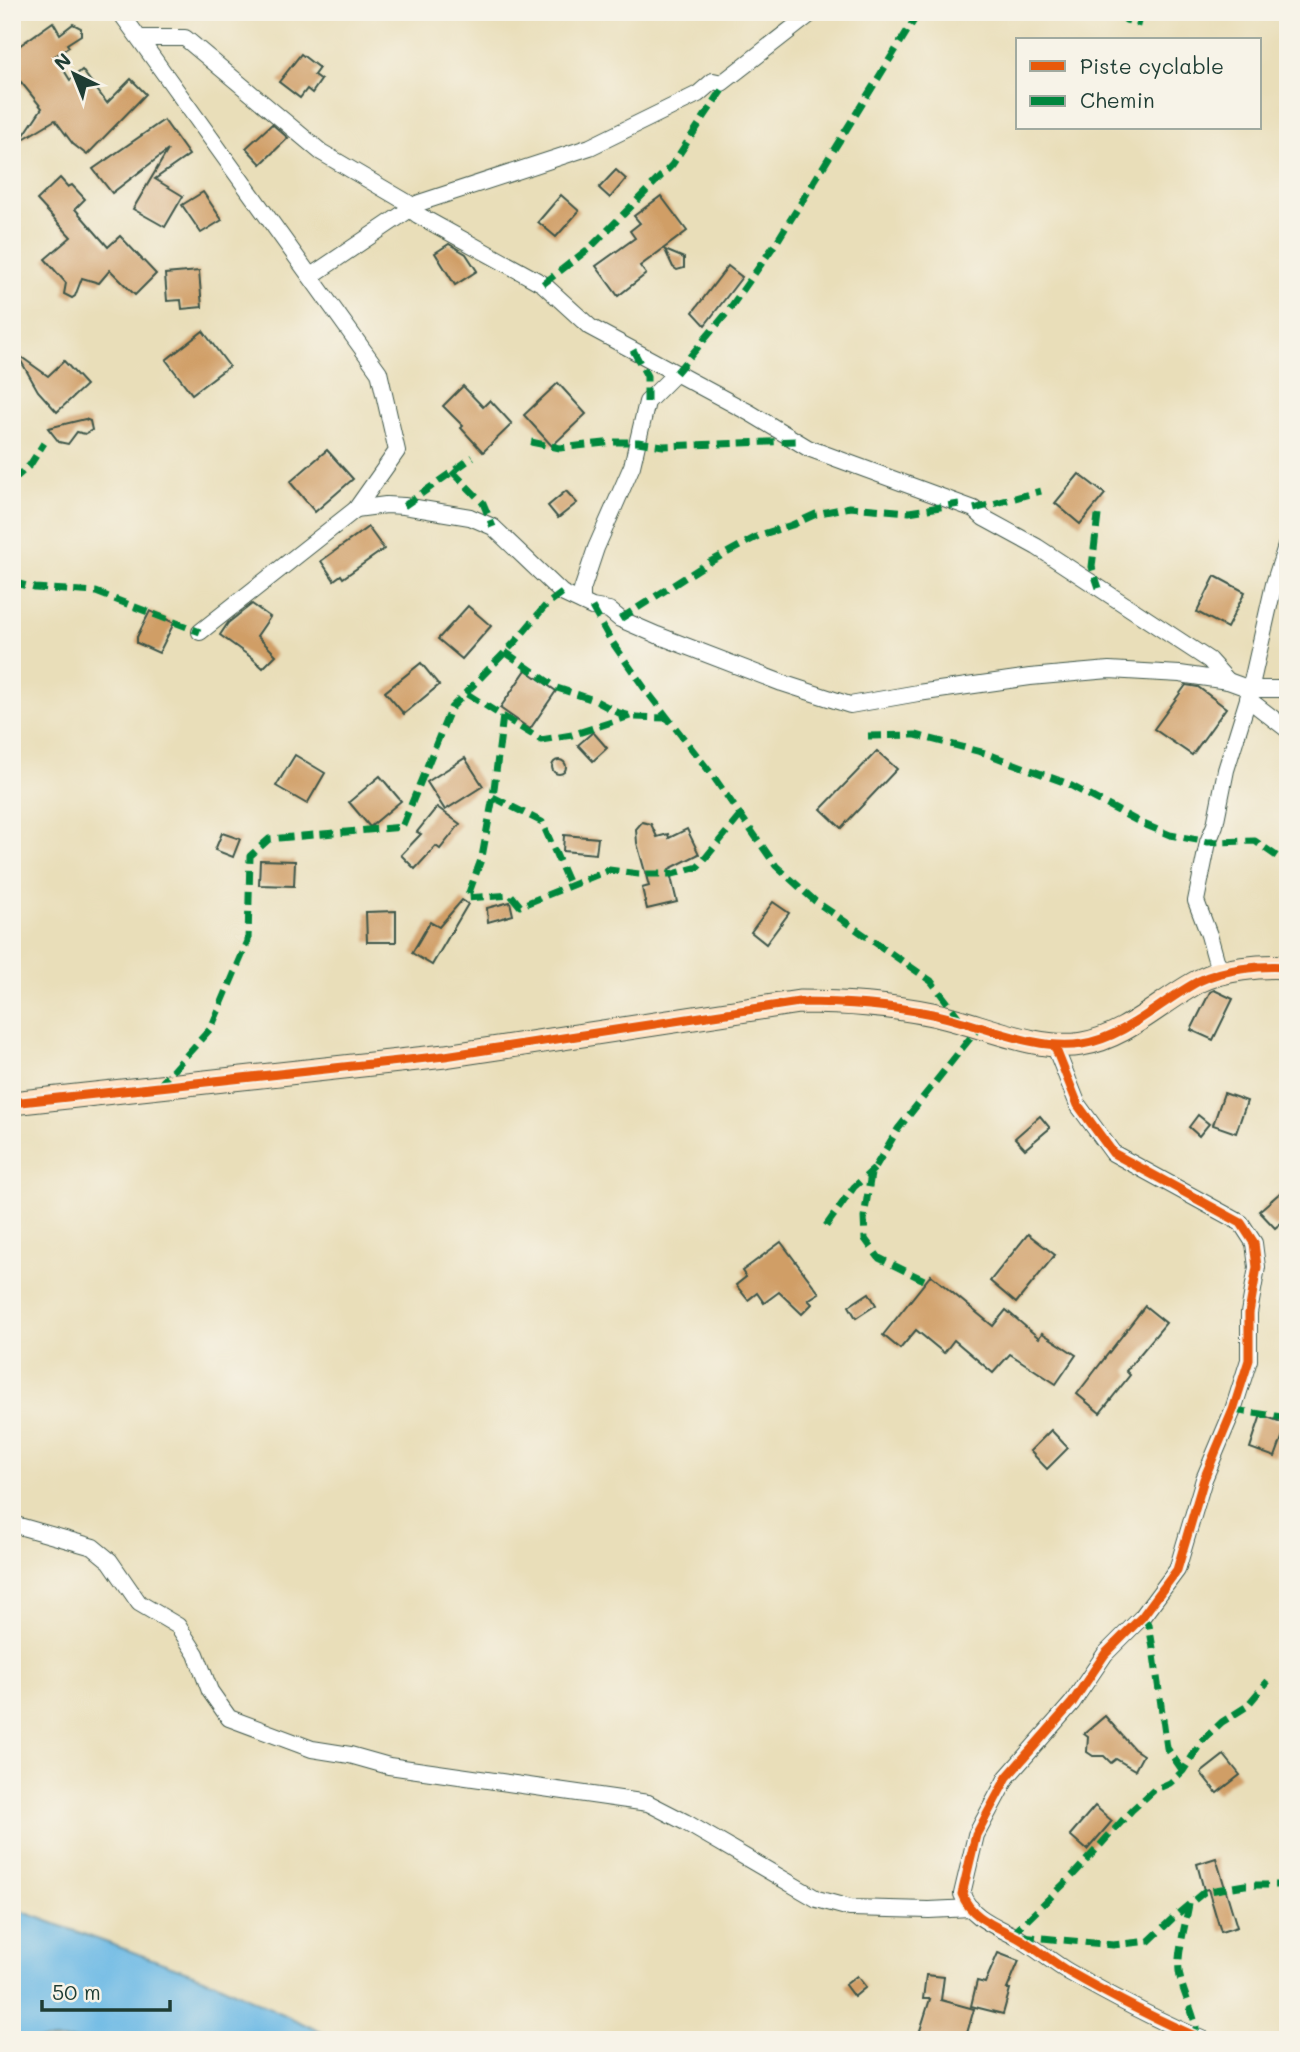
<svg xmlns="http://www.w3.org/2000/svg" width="1300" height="2052" viewBox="0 0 1300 2052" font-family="Mali,sans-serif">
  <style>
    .water { fill: #6cb9e5; stroke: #467b8c; stroke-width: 2 }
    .building { fill: #d09e66 }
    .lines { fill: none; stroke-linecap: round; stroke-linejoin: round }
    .street-casing { stroke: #3d5548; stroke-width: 18 }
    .secondary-casing { stroke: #3d5548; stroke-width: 25 }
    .street { stroke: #fff; stroke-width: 16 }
    .secondary { stroke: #fee4c6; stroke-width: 23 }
    .quiet { stroke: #00873e; stroke-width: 7; stroke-dasharray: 14 7; stroke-linecap: butt }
    .cycleway-casing { stroke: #f7f3e8; stroke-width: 13 }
    .cycleway { stroke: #e8590c; stroke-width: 9 }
  </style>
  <rect width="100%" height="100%" fill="#f7f3e8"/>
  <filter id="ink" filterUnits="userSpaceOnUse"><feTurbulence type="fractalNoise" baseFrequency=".0143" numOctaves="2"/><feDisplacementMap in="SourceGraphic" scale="14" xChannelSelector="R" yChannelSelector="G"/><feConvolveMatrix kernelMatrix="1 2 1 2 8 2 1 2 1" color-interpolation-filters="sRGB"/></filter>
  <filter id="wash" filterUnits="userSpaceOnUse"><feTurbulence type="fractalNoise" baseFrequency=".00686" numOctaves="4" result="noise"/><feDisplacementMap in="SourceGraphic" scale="28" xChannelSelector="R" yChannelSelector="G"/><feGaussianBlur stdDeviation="1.57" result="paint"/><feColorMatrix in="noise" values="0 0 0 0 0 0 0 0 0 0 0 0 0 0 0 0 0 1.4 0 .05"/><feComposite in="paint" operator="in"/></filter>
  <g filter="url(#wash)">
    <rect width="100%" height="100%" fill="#e9deb9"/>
    <path class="water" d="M 12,1908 L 215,1982 L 338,2040 L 12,2040 Z"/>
    <g id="blocks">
      <g class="building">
        <path d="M 53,22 L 60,34 L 73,24 L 81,28 L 81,35 L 67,44 L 69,47 L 55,56 L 70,80 L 82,70 L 107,103 L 131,79 L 146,94 L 87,155 L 73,144 L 55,120 L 20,141 L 42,108 L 21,82 L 12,90 L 12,51 Z"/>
        <path d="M 301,54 L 319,68 L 314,75 L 321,80 L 312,93 L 307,89 L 300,98 L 279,82 Z"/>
        <path d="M 164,120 L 189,155 L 155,179 L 183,196 L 165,227 L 133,209 L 168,150 L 112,193 L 93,169 Z"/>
        <path d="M 272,124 L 288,138 L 261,164 L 246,148 Z"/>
        <path d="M 616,170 L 626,179 L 610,198 L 599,188 Z"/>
        <path d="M 60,178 L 68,187 L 72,185 L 85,199 L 75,209 L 108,247 L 120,236 L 156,274 L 135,295 L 110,270 L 99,283 L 82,278 L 75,296 L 72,298 L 64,294 L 66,283 L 45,259 L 71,237 L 37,200 Z"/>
        <path d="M 203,192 L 222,220 L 201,233 L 182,205 Z"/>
        <path d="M 561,195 L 579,211 L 556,237 L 538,222 Z"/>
        <path d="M 661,196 L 687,231 L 640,266 L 646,274 L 618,296 L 596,266 L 635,238 L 630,231 L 640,223 L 634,216 Z"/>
        <path d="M 449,244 L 466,254 L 477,271 L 455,285 L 435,253 Z"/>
        <path d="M 665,250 L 684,258 L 684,268 L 677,270 L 673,267 Z"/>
        <path d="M 728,266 L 742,277 L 705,325 L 693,312 Z"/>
        <path d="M 199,271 L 202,307 L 182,309 L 181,300 L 167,301 L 165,274 Z"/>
        <path d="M 203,331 L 229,366 L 192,394 L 166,360 Z"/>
        <path d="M 17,354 L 48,376 L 64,361 L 86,385 L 57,412 L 38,391 Z"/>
        <path d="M 558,383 L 586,414 L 552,446 L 524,415 Z"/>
        <path d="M 463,386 L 483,407 L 490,400 L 512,424 L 483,452 L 461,428 L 463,426 L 443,406 Z"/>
        <path d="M 85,419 L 90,421 L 92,430 L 85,434 L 77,432 L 68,444 L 59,442 L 48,428 Z"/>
        <path d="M 327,450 L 353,479 L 315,512 L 290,482 Z"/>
        <path d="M 1079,474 L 1105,494 L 1080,524 L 1055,503 Z"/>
        <path d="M 566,491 L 577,503 L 558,518 L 548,506 Z"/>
        <path d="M 368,527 L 384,549 L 343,578 L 341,575 L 334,580 L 321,561 Z"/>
        <path d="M 1215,576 L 1245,592 L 1227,628 L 1197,612 Z"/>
        <path d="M 252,604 L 270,617 L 257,636 L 276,655 L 263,668 L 252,658 L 220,635 L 228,623 Z"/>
        <path d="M 468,606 L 491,626 L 462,659 L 438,639 Z"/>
        <path d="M 150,611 L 174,623 L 159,653 L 137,643 L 137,637 Z"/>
        <path d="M 421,663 L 439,685 L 404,714 L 385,692 Z"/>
        <path d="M 526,670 L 556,691 L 530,729 L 500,708 Z"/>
        <path d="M 1186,685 L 1198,687 L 1226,708 L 1192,755 L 1154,729 Z"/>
        <path d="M 593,732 L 607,748 L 593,761 L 578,745 Z"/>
        <path d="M 877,751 L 897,769 L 841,828 L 821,809 Z"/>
        <path d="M 295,755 L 325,773 L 307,804 L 276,786 Z"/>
        <path d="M 465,758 L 483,786 L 445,810 L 427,782 Z"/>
        <circle cx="559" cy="767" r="7"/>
        <path d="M 380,776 L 401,801 L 370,827 L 349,802 Z"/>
        <path d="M 437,807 L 460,824 L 440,849 L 436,846 L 415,869 L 401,855 L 421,834 L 417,832 Z"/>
        <path d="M 642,822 L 651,824 L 657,837 L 668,834 L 669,838 L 687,829 L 699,854 L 669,869 L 677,902 L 647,909 L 642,888 L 649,886 L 637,843 L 636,829 Z"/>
        <path d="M 222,833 L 240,839 L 233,857 L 215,850 Z"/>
        <path d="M 564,835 L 598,838 L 596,854 L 563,851 Z"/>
        <path d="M 260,860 L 295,861 L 294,886 L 259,885 Z"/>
        <path d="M 462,900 L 468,904 L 432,965 L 412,953 L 430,922 L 439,927 Z"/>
        <path d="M 510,902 L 513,915 L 488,922 L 487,908 Z"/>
        <path d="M 773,902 L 789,913 L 766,944 L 751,932 Z"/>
        <path d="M 396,911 L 396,942 L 367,942 L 366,912 Z"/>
        <path d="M 1214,990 L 1233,999 L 1213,1040 L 1191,1030 L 1210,992 Z"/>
        <path d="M 1224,1093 L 1247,1101 L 1236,1133 L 1213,1125 Z"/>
        <path d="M 1198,1115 L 1209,1124 L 1199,1136 L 1189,1127 Z"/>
        <path d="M 1040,1116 L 1050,1128 L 1025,1149 L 1015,1138 Z"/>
        <path d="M 1288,1186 L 1288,1217 L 1275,1228 L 1259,1211 Z"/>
        <path d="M 1028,1234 L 1055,1255 L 1016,1303 L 990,1281 Z"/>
        <path d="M 781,1242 L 819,1293 L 808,1300 L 812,1304 L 802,1314 L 779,1292 L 764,1303 L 757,1293 L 748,1300 L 736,1285 L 746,1277 L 742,1271 Z"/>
        <path d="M 931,1275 L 993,1326 L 1006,1310 L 1039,1338 L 1042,1333 L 1076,1355 L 1056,1384 L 1010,1354 L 993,1373 L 954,1340 L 944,1353 L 916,1330 L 900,1349 L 883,1335 Z"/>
        <path d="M 869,1293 L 876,1305 L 856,1318 L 849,1306 Z"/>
        <path d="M 1145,1306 L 1166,1323 L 1126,1371 L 1130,1375 L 1100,1413 L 1077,1394 Z"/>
        <path d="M 1261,1415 L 1287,1424 L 1275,1457 L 1250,1448 Z"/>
        <path d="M 1051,1430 L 1068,1448 L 1047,1469 L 1030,1451 Z"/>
        <path d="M 1105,1716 L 1134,1749 L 1143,1755 L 1135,1770 L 1116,1759 L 1111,1763 L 1104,1756 L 1093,1756 L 1087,1752 L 1088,1737 L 1084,1734 Z"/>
        <path d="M 1224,1755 L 1240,1775 L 1217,1793 L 1201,1773 Z"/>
        <path d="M 1095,1806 L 1112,1821 L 1087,1850 L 1070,1835 Z"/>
        <path d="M 1216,1858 L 1237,1927 L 1221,1932 L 1208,1889 L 1204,1890 L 1197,1864 Z"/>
        <path d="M 998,1953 L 1019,1961 L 1007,1989 L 1010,1989 L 1003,2014 L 971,2006 L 977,1981 L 985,1983 Z"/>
        <path d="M 926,1975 L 944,1977 L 941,2000 L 974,2009 L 965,2040 L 917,2040 L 930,1999 L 923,1999 Z"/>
        <path d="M 857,1976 L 866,1987 L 854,1997 L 845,1985 Z"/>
      </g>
    </g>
  </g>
  <g filter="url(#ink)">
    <use href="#blocks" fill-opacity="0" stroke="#3d5548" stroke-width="2"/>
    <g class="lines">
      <g class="street-casing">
        <g id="street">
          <path d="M 120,12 L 379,372 L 397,451 L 356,509 L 200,632"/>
          <path d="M 140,38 L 185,38 L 321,152 L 408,203 L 410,209 L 418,215 L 543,284 L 590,327 L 750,413 L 808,448 L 974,509 L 984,518 L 1037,547 L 1209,660 L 1228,681"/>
          <path d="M 311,276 L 419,203 L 590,147 L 698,94 L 713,81 L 722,83 L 813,12"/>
          <path d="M 356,509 L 386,505 L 404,506 L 470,517 L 493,527 L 562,593 L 592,607 L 609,610 L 620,619 L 657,635 L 782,683 L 850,705 L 918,693 L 1030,677 L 1109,670 L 1180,674 L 1228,681 L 1250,689 L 1288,689"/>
          <path d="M 582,602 L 582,590 L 596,548 L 632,466 L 647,402 L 676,373"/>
          <path d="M 1248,699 L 1288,730"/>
          <path d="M 1225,974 L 1216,960 L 1209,935 L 1196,901 L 1208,842 L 1215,825 L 1226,770 L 1248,699 L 1274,584 L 1288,540"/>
          <path d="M 1055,1047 L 1078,1105 L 1113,1153 L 1241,1223 L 1254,1243 L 1257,1267 L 1249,1313 L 1249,1360 L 1233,1410 L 1204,1479 L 1177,1570 L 1142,1617 L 1105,1654 L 1072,1703 L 1007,1777 L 976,1835 L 962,1894 C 971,1919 999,1927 1020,1939 C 1037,1949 1052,1962 1069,1972 C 1113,1997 1158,2021 1204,2040"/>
          <path d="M 12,1524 L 93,1547 L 110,1561 L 139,1603 L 178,1626 L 196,1654 L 210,1691 L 229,1718 L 312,1749 L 350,1755 L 389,1766 L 648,1803 L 685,1822 L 817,1899 L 850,1908 L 929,1910 L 971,1908"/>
        </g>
      </g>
      <g class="secondary-casing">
        <path id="secondary" d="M 12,1103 L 445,1056 L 799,1002 C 844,1002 888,1005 932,1014 C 978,1023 1036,1052 1082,1044 C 1126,1037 1161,1001 1199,981 C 1223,969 1261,965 1288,967"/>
      </g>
      <use href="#street" class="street"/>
      <use href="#secondary" class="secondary"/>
      <g class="quiet">
        <path d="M 1119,12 L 1126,20 L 1141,24"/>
        <path d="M 543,284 L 591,247 L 672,165 L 722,90 L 722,83"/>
        <path d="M 633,350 L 647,376 L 647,402"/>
        <path d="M 676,373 L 726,314 L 778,240 L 919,12"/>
        <path d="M 531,442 L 560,448 L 613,442 L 638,442 L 663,446 L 796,441"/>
        <path d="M 452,471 L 483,503 L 493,527"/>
        <path d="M 12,481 L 30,465 L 44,443"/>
        <path d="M 404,506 L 473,457"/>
        <path d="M 974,509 L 1041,491"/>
        <path d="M 1098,515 L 1092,567 L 1099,588"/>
        <path d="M 12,582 L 35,588 L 96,592 L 200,632"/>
        <path d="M 592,607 L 610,639 L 645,689 L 713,776 L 776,866 L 815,901 L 931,981 L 960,1019"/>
        <path d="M 620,619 L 708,563 L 760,535 L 792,525 L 816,514 L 850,507 L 909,512 L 959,504"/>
        <path d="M 505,652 L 557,688 L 594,700 L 619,713 L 634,717 L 668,718"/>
        <path d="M 467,694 L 541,740 L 572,735 L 630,716"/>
        <path d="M 503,716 L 493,797 L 482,857 L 467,898 L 511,895 L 520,906 L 609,870 L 639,874 L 673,874 L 698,867 L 740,816"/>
        <path d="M 868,736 L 916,735 L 985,753 L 1066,783 L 1141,823 L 1170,835 L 1208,842 L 1255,841 L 1288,864"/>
        <path d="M 493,797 L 542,822 L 569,884"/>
        <path d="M 158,1087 L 211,1028 L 248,941 L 250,856 L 269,839 L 402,827 L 451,708 L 516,641 L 546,605 L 562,593"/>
        <path d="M 826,1226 L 854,1187 L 874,1169"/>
        <path d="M 924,1280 L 879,1258 L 865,1239 L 864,1217 L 871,1174 L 898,1129 L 979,1027"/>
        <path d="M 1233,1410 L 1288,1418"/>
        <path d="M 1142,1617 L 1149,1625 L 1153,1648 L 1167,1748 L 1183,1771"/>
        <path d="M 1189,1904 C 1186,1923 1177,1953 1179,1971 C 1182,1994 1196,2014 1197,2037"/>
        <path d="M 1012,1935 L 1073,1875 L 1132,1810 L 1154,1790 L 1170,1783 L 1183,1771 L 1202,1741 L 1222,1722 L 1246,1707 L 1268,1681"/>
        <path d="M 1022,1936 L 1113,1945 L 1149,1941 L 1174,1917 L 1204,1892 L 1245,1885 L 1288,1885"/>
      </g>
      <g class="cycleway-casing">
        <g id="cycleway">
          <path d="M 1055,1047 L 1078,1105 L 1113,1153 L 1241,1223 L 1254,1243 L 1257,1267 L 1249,1313 L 1249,1360 L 1233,1410 L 1204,1479 L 1177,1570 L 1142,1617 L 1105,1654 L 1072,1703 L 1007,1777 L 976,1835 L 962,1894 C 971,1919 999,1927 1020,1939 C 1037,1949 1052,1962 1069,1972 C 1113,1997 1158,2021 1204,2040"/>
          <path d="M 12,1103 L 445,1056 L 799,1002 C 844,1002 888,1005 932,1014 C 978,1023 1036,1052 1082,1044 C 1126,1037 1161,1001 1199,981 C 1223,969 1261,965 1288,967"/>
        </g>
      </g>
      <use href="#cycleway" class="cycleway"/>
    </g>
  </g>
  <rect width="1300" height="2052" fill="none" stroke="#f7f3e8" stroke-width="42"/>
  <rect x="1016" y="38" width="245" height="91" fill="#f7f3e8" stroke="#a1aaa0" stroke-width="2"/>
  <rect x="1030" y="61" width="35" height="10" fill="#e8590c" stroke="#a1aaa0" stroke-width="2"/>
  <text x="1080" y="74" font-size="21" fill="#1f3d34">Piste cyclable</text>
  <rect x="1030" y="96" width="35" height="10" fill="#00873e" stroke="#a1aaa0" stroke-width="2"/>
  <text x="1080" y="108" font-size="21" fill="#1f3d34">Chemin</text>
  <g transform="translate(74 74) rotate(317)" stroke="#f7f3e8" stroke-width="5" paint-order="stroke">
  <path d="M0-5L12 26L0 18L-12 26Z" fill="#1f3d34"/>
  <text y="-10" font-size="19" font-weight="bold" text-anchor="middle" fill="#1f3d34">N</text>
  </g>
  <path d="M42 2000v10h128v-10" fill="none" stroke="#1f3d34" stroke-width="3.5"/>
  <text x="52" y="2000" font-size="21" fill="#1f3d34" stroke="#f7f3e8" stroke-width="5" paint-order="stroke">50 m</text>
</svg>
